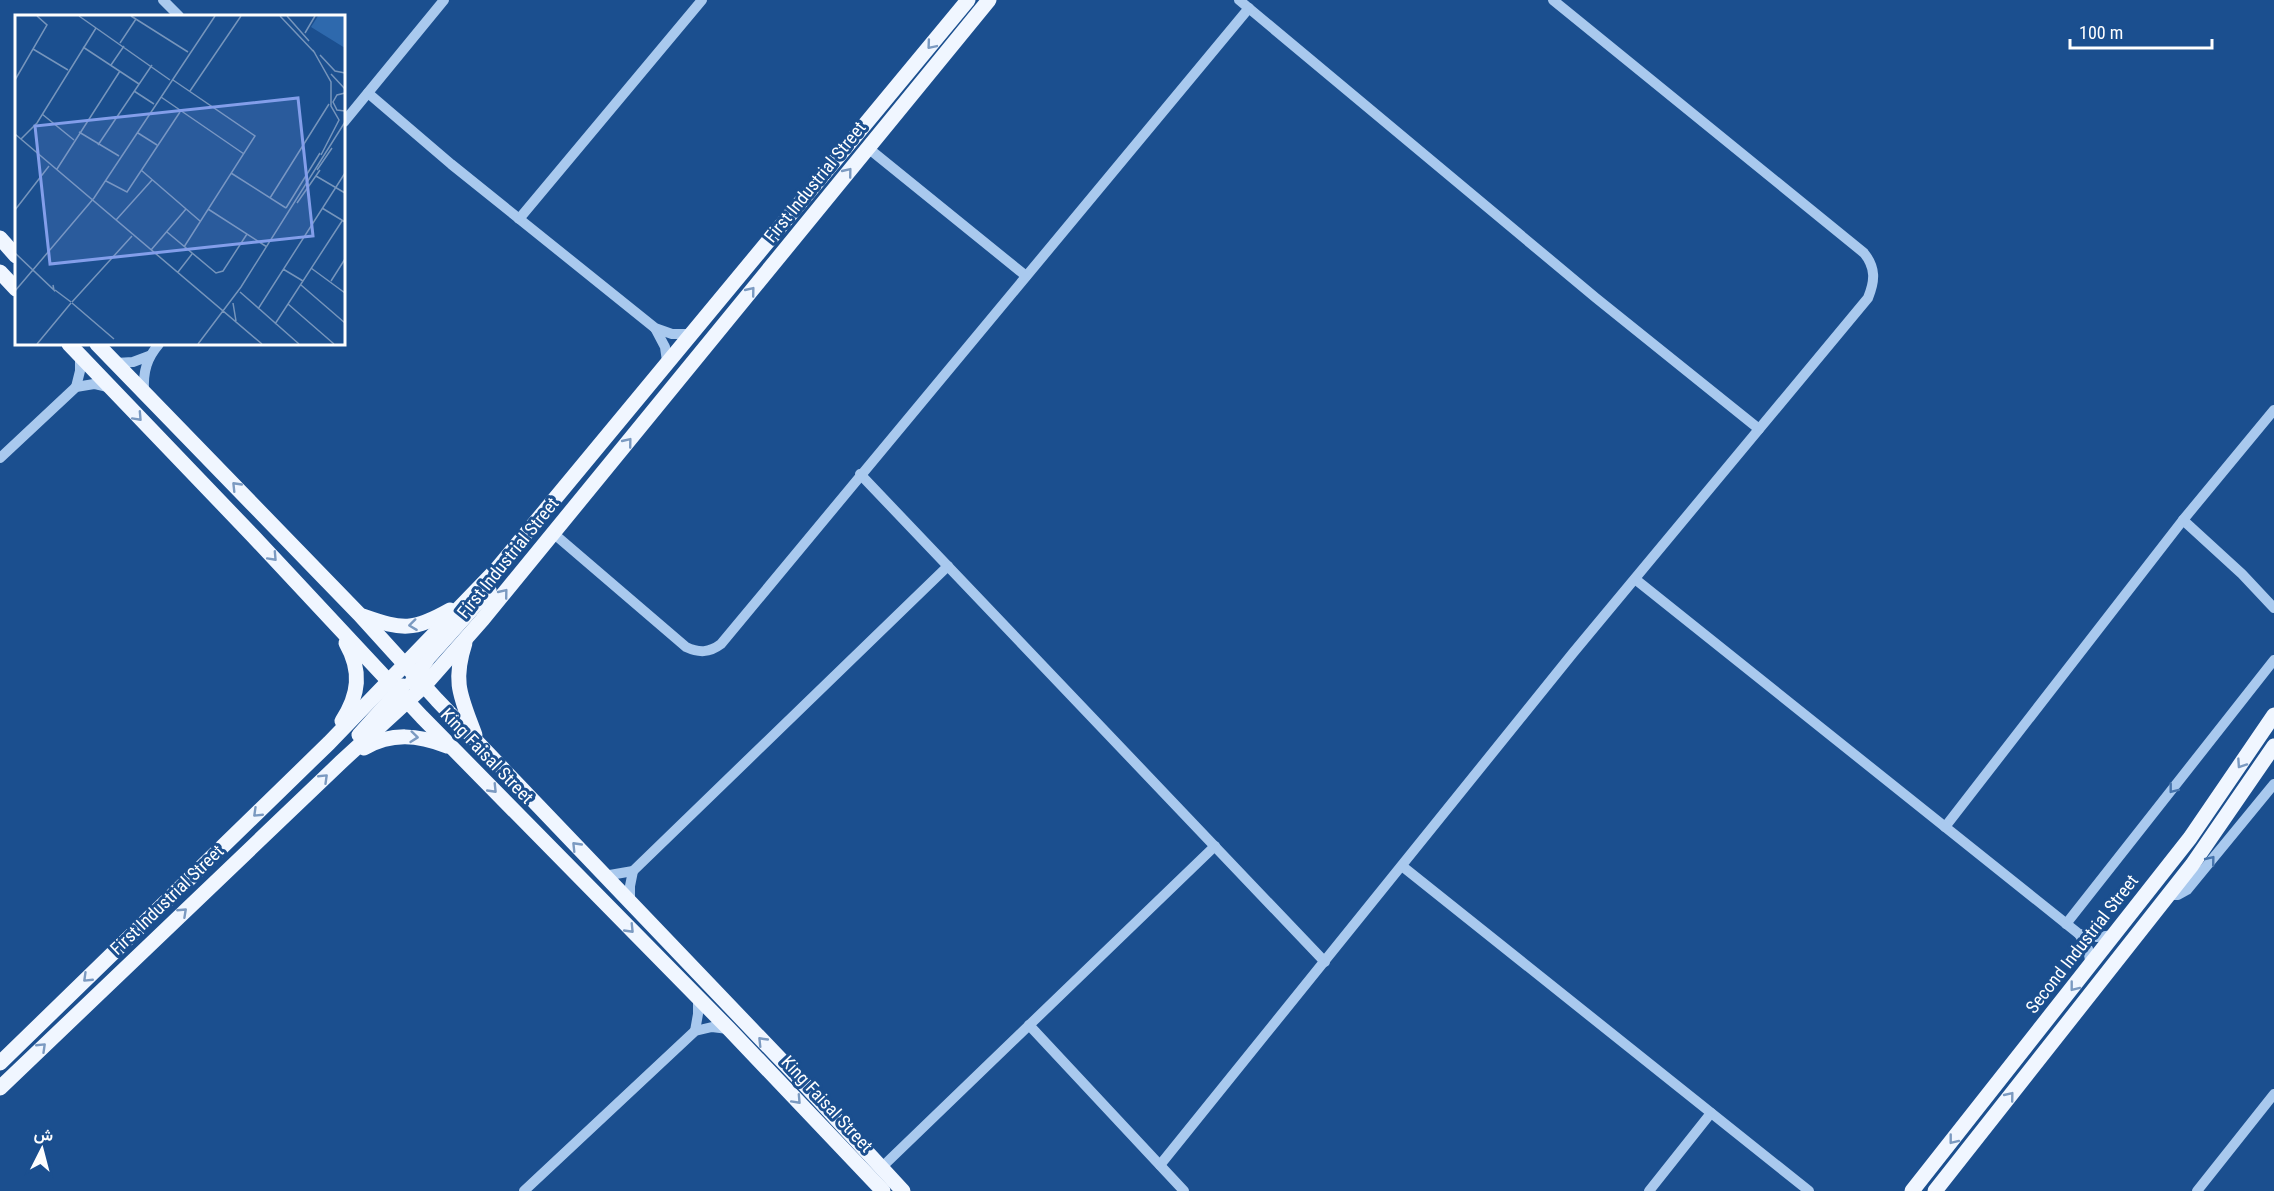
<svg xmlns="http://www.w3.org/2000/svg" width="2274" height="1191" viewBox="0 0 2274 1191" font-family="'Roboto Condensed',Vazirmatn,sans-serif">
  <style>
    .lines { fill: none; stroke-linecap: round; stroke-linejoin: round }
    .minor { stroke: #a9c9ee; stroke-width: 10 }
    .major { stroke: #f0f6ff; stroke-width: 15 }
    .oneway { stroke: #7b9ac1 }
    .oneway2 { stroke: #4674ac }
    .labels { text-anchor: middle; stroke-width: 6; stroke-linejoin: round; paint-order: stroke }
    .street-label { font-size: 18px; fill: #fff; stroke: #1b4f8f }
    .inset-road { fill: none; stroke: #7695bc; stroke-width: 1.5 }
    .view { fill: #839eea; fill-opacity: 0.15; stroke: #839eea; stroke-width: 3 }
    .inset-edge { fill: none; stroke: #fff; stroke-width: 3 }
  </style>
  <rect width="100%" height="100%" fill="#1b4f8f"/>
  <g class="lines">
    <g class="minor">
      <path d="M 163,0 L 179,16"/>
      <path d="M 1239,0 L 1596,298 L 1759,429"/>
      <path d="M 368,93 L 451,164 L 655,328 L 672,334 L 690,334"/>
      <path d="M 344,122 L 444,0"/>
      <path d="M 868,148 L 1026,276"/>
      <path d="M 519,219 L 702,0"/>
      <path d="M 655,328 L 665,347 L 667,361"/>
      <path d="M 116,363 L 133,362 L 149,356"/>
      <path d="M 76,387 L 80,371 L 80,355"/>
      <path d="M 144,391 C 143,371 147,358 159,344"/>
      <path d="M 0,458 L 76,387 L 94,384 L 111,388"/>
      <path d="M 860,474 L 1325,962"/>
      <path d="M 2183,520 L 2242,574 L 2274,608"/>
      <path d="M 553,533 L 686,647 C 699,653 709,653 721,644 L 1249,8"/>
      <path d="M 1635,579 L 2079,934 L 2088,949 L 2091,966"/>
      <path d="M 1945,827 L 2183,520 L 2274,410"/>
      <path d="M 1402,866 L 1809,1191"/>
      <path d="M 604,876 L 633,871 L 948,566"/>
      <path d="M 2168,895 L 2178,895 L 2187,890 L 2274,784"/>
      <path d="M 630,903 L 630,886 L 633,871"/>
      <path d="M 2066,924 L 2274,660"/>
      <path d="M 2079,934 L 2097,937 L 2115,935"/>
      <path d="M 1029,1025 L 1184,1191"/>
      <path d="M 695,1031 L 698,1014 L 698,998"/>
      <path d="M 1160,1165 L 1573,653 L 1868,298 C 1875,281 1876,268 1864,253 L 1553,0"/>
      <path d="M 881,1168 L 1215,846"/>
      <path d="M 524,1191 L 695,1031 L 712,1027 L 728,1029"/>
      <path d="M 1649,1191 L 1711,1113"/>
      <path d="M 2197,1191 L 2274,1094"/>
    </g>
    <g class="major">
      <path d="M 0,238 L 16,256"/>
      <path d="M 0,272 L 16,289"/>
      <path d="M 69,344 L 253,536 L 422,717 L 729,1029 L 883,1191"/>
      <path d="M 97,344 L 359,614 L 437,700 L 806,1086 L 903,1191"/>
      <path d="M 363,616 C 403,630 413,631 450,610"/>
      <path d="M 465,643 C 452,683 461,697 475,735"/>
      <path d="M 412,682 L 428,658 L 489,590"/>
      <path d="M 342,721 C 359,695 362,671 346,643"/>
      <path d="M 359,735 L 403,686"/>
      <path d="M 364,748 C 392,732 418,735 447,746"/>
      <path d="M 0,1063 L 329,743 L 495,571 L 968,0"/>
      <path d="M 0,1088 L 341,762 L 424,686 L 483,619 L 989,0"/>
      <path d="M 1912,1191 L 2190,838 L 2274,715"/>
      <path d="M 1935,1191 L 2192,865 L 2274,746"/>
    </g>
  </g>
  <defs><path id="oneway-chevron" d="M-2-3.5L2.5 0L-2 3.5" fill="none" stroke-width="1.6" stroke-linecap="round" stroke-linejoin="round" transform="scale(1.5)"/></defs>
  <g class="oneway">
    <use href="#oneway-chevron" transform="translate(931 45) rotate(130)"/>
    <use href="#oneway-chevron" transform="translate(848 172) rotate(-51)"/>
    <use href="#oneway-chevron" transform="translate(751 291) rotate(-51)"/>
    <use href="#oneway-chevron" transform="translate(138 417) rotate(47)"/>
    <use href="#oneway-chevron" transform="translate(628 442) rotate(-51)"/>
    <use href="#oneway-chevron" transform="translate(236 486) rotate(-134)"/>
    <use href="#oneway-chevron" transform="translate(273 557) rotate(47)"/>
    <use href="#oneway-chevron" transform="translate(504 593) rotate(-51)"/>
    <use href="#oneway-chevron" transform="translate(413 625) rotate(173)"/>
    <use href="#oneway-chevron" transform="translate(414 737) rotate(6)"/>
    <use href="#oneway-chevron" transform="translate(2241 764) rotate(124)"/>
    <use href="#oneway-chevron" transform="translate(324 778) rotate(-44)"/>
    <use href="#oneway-chevron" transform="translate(493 789) rotate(46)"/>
    <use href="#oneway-chevron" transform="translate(257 813) rotate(136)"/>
    <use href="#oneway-chevron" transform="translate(576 846) rotate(-134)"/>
    <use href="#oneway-chevron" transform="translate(183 912) rotate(-43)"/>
    <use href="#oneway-chevron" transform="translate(630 929) rotate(46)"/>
    <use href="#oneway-chevron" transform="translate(87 978) rotate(136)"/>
    <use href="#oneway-chevron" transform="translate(2074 987) rotate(128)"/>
    <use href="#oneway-chevron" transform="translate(762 1041) rotate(-134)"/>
    <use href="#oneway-chevron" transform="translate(42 1047) rotate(-44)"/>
    <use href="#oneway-chevron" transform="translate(2010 1096) rotate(-51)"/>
    <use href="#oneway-chevron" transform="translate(797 1100) rotate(47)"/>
    <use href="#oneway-chevron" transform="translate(1953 1140) rotate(128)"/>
  </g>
  <g class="oneway2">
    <use href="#oneway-chevron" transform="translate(2173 789) rotate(128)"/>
    <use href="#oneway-chevron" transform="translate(2211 860) rotate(-51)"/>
  </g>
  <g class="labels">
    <g class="street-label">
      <text transform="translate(815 182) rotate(-51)" y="6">First Industrial Street</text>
      <text transform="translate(508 558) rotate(-51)" y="6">First Industrial Street</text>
      <text transform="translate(487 756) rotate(46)" y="6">King Faisal Street</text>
      <text transform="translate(167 900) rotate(-44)" y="6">First Industrial Street</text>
      <text transform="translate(2082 944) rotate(-52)" y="6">Second Industrial Street</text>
      <text transform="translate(827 1104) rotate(47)" y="6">King Faisal Street</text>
    </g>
  </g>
  <g transform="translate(15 15)">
    <rect width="330" height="330" fill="#1b4f8f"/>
    <path d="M 303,1 L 330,1 L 330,33 L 296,12 Z" fill="#2e69ad"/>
    <path class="inset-road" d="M 64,1 L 155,65M 116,1 L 173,37M 265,1 L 300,38M 272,1 L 294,26M 290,18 L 300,1M 105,28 L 121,4M 68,32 L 124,69M 18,34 L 53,55M 298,35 L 316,67 L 316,91 L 324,105 L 306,140M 305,40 L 320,56 L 330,58M 96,50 L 109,31M 316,59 L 330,74M 0,65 L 32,10 L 22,1M 158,65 L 240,121 L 169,232M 119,76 L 139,89M 175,76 L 226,1M 330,78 L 322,80 L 318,87 L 322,95 L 330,96M 146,82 L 229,139M 27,99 L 59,125M 64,117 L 104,141M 123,118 L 142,130M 0,119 L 247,329M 6,124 L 22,108 L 81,13M 83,130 L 137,50M 42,154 L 105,56M 126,155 L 185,206M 302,155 L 317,133M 216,158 L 271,193M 301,161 L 330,178M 91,166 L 112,177 L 165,97M 255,183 L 314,89M 282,188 L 305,155M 271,193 L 305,138M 307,193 L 330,207M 193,194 L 252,232M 0,195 L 34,151M 101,205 L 137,165M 152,217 L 201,258 L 208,256 L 232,219M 136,235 L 171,194M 0,238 L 39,275 L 38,270M 296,253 L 330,278M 268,254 L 288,266M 163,257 L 177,239M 316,266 L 330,244M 286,270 L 330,308M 40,275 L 56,287M 0,276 L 79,183 L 200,1M 225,277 L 284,329M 57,287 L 117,221M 57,288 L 99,324M 218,288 L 221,306M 273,289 L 319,329M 243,294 L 330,158M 260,309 L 327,206M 22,329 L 56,288M 183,329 L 226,272 L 330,107"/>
    <path class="view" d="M 283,83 L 298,221 L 35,249 L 20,111 Z"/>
    <rect width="330" height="330" class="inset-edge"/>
  </g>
  <g transform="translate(42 1149) rotate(6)" stroke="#1b4f8f" stroke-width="4.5" paint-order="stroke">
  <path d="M0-4.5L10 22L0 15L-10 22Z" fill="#ffffff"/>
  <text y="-9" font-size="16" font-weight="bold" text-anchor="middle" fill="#ffffff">ش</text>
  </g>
  <path d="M2070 39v9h142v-9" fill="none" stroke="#ffffff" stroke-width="3"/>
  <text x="2079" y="39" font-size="18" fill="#ffffff" stroke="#1b4f8f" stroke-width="4.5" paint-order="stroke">100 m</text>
</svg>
